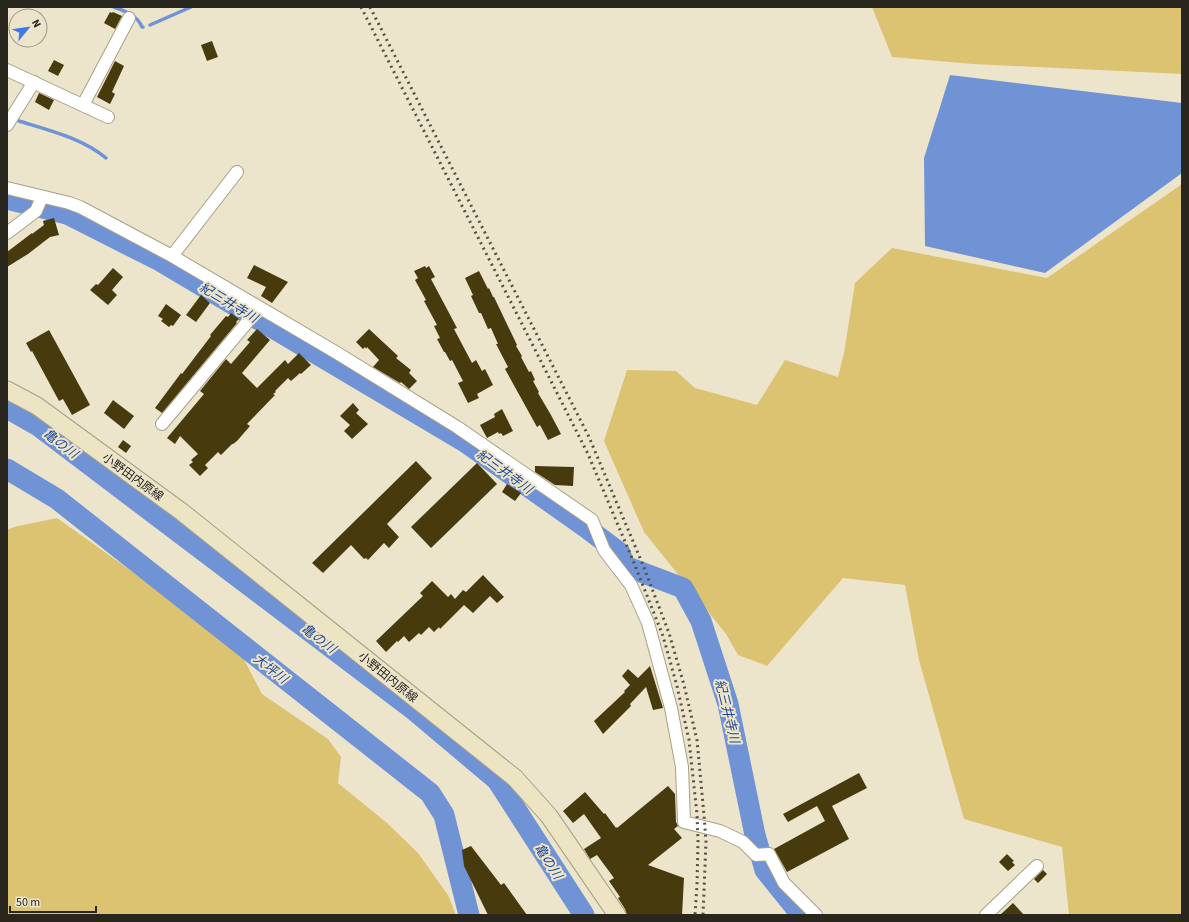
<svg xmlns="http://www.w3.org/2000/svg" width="1189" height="922" viewBox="0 0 1189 922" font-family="'Source Sans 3','Noto Sans JP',sans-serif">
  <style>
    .green { fill: #dcc372 }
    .water { fill: #7093d5 }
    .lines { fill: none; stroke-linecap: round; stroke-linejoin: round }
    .stream { stroke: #7093d5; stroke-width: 3.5 }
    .river { stroke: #7093d5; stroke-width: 21 }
    .building { fill: #473a0c }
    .minor-casing { stroke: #a7a089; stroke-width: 14 }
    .secondary-casing { stroke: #a7a089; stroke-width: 19 }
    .minor { stroke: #fff; stroke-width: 12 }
    .secondary { stroke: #ede4c4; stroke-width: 17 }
    .rail { stroke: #555144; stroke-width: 3; stroke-dasharray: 2 4; stroke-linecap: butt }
    .labels { text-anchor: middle; stroke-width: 4; stroke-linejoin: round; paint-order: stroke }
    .street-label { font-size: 12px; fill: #29261d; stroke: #ece5cc }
    .water-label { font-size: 13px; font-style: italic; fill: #1f4593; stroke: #ece5cc }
  </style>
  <rect width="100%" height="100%" fill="#ece5cc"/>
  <g class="green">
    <path d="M 872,7 L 1182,7 L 1182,74 L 973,64 L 892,57 Z"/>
    <path d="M 1182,184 L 1182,915 L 1069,915 L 1062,847 L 964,819 L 919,660 L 905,585 L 843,578 L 767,666 L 738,655 L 726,634 L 644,532 L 604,441 L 627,370 L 676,371 L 695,388 L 757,405 L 785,360 L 838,377 L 844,353 L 855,283 L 892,248 L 1047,278 Z"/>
    <path d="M 57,518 L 175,602 L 239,650 L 262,694 L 328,739 L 341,757 L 338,783 L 387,823 L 418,853 L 448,895 L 456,915 L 7,915 L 7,530 L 14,527 Z"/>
  </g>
  <path class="water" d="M 950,75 L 1182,103 L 1182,173 L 1045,273 L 925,246 L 924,158 Z"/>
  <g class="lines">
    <g class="stream">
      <path d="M 114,7 C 125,11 138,16 142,27 L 143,27"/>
      <path d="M 150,25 L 191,7"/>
      <path d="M 19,121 C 48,130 82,138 106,158"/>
    </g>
    <g class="river">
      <path d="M 7,199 L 67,214 L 160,261 L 465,442 L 588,529 L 620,553 L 625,566 L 683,588 L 701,621 L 728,704 L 755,835 L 765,870 L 794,906 L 803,915"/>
      <path d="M 7,408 L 37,425 L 415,711 L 497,780 L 584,915"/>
      <path d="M 7,469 L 57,499 L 430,793 L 444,815 L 469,915"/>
    </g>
  </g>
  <g class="building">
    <path d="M 110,12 L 112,13 L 113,12 L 122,16 L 115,29 L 104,23 Z"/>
    <path d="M 212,41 L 218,57 L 207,61 L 201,45 Z"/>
    <path d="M 54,60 L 64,65 L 58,76 L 48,71 Z"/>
    <path d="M 115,61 L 124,66 L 112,92 L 115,94 L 110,104 L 97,97 Z"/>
    <path d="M 39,93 L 54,100 L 49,110 L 35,102 Z"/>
    <path d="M 54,218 L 59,235 L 50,237 L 28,254 L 7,267 L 7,252 L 32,233 L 32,234 L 44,225 L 43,221 Z"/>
    <path d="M 254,265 L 288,282 L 272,303 L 261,296 L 266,287 L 247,278 Z"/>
    <path d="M 425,266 L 426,268 L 429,266 L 435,277 L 431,279 L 457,328 L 454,329 L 472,363 L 476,360 L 482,371 L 485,369 L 493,385 L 477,394 L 479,398 L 468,403 L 458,383 L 463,381 L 452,360 L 450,361 L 445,352 L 444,352 L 437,339 L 440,338 L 434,326 L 437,325 L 424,301 L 426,300 L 415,280 L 418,278 L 414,271 Z"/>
    <path d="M 113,268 L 123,277 L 112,290 L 117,295 L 108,305 L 90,290 L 96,284 L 98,285 Z"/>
    <path d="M 479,271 L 488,289 L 489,288 L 493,297 L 494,297 L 517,345 L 516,346 L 522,356 L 521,357 L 529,372 L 531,371 L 535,380 L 533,381 L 539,392 L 538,393 L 551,415 L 561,434 L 548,440 L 540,425 L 537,427 L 505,369 L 508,367 L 496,344 L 498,344 L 491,328 L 488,329 L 481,313 L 479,313 L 471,296 L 473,295 L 465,278 Z"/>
    <path d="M 201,295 L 210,303 L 196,322 L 186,315 Z"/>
    <path d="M 166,304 L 181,315 L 173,326 L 171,325 L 169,327 L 161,321 L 163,319 L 158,316 Z"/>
    <path d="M 231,313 L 239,319 L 236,322 L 237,323 L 162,413 L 155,408 L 181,373 L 182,374 L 198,353 L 211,336 L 210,335 L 226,316 L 228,317 Z"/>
    <path d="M 257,329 L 270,340 L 242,373 L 257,388 L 285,360 L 288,364 L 299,353 L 311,365 L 301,374 L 300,373 L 291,381 L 288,378 L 275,391 L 276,392 L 273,394 L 275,395 L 247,424 L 250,426 L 237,441 L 233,444 L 232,444 L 221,455 L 218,452 L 205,465 L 208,468 L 200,476 L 189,465 L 193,462 L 191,460 L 198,454 L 180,436 L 175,444 L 167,438 L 204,394 L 200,391 L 226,359 L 231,364 L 250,342 L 247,340 Z"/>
    <path d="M 369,329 L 398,356 L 396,358 L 411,370 L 409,373 L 417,381 L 409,389 L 401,382 L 400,383 L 373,367 L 379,360 L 367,347 L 366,349 L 365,347 L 363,349 L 356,342 Z"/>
    <path d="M 49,330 L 90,405 L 72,415 L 63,399 L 59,401 L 32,351 L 31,352 L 26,343 Z"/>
    <path d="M 113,400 L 134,416 L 124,429 L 104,413 Z"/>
    <path d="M 353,403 L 359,410 L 356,413 L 368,424 L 352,439 L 344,431 L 350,425 L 340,416 Z"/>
    <path d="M 502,409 L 513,431 L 503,436 L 501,433 L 499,434 L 498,432 L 487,438 L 480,425 L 495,417 L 494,414 Z"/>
    <path d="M 123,440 L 131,446 L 126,453 L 118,447 Z"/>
    <path d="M 416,461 L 432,478 L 387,524 L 399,537 L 389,548 L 384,543 L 368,560 L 366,558 L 364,559 L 351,545 L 323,573 L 312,563 Z"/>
    <path d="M 477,463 L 497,484 L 431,548 L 411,527 Z"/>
    <path d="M 535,466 L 574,467 L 573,486 L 555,485 L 535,472 Z"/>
    <path d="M 507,484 L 521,493 L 515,501 L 502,492 Z"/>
    <path d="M 483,575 L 504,597 L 497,603 L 490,596 L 473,613 L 464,605 L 440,629 L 439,627 L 434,632 L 429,627 L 421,635 L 419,633 L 409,642 L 404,636 L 398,642 L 397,641 L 386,652 L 376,641 L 423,596 L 420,593 L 432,581 L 448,597 L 451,594 L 455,599 L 463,590 L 466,592 Z"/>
    <path d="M 650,666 L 663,708 L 653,710 L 646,687 L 630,704 L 631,706 L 603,734 L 594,721 L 625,692 L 624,691 L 630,685 L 622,676 L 628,669 L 638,678 Z"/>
    <path d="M 859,773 L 867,788 L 832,806 L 849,839 L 787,872 L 774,849 L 825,821 L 817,806 L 788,822 L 783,814 Z"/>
    <path d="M 668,786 L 675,794 L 676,822 L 678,826 L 674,829 L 682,838 L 648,865 L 684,878 L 682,915 L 627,915 L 625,909 L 618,898 L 620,897 L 609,881 L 614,878 L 597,855 L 590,859 L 584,849 L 601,838 L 584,814 L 573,823 L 563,811 L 585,792 L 604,814 L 605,813 L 616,828 L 617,827 L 617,828 Z"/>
    <path d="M 471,846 L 501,885 L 504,883 L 527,915 L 488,915 L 464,866 L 462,850 Z"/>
    <path d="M 1007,854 L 1014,861 L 1012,862 L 1015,865 L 1008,871 L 999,862 Z"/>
    <path d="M 1043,870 L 1047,874 L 1038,883 L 1034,879 Z"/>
    <path d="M 1013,903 L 1024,915 L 1000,915 Z"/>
  </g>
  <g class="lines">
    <g class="minor-casing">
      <g id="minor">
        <path d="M 7,70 L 108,117"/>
        <path d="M 83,105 L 129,18"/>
        <path d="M 7,125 L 34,82"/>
        <path d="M 7,188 L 69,203 L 80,207 L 172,256 L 337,353 L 457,427 L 592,520 L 604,550 L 631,585 L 648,623 L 671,708 L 682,767 L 684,822 L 720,831 L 743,842 L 756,855 L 769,854 L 784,883 L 816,915"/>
        <path d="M 7,233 L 36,211 L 42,197"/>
        <path d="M 172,256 L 237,172"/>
        <path d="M 162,424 L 259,308"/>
        <path d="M 986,915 L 1037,866"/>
      </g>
    </g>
    <g class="secondary-casing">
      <path id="secondary" d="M 7,390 L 37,406 L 182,512 L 515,778 L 549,816 L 617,915"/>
    </g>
    <use href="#minor" class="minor"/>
    <use href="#secondary" class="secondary"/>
    <g class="rail">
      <path d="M 361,7 L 588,454 L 634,563 L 663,636 L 677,686 L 689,740 L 697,814 L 698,842 L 697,885 L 695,915"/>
      <path d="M 370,7 L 589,437 L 643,565 L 669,633 L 684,685 L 697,740 L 704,815 L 706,842 L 703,915"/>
    </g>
  </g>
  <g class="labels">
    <g class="street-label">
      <text transform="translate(133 477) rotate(36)" y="4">小野田内原線</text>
      <text transform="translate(388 677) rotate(39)" y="4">小野田内原線</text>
    </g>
    <g class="water-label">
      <text transform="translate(229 302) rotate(31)" y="5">紀三井寺川</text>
      <text transform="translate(61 443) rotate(37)" y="5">亀の川</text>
      <text transform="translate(505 471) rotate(36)" y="5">紀三井寺川</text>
      <text transform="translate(319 638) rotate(37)" y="5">亀の川</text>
      <text transform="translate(271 668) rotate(38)" y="5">大坪川</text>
      <text transform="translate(728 711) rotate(76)" y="5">紀三井寺川</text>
      <text transform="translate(549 861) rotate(57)" y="5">亀の川</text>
    </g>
  </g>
  <rect width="1189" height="922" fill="none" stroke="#29261d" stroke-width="16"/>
  <g transform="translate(28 28) rotate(61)"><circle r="19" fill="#ece5cc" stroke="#9e9986"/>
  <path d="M0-3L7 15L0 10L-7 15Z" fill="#4178e8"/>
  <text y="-6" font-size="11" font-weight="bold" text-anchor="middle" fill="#29261d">N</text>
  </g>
  <path d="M10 906v6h86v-6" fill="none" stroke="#29261d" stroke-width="2"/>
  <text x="16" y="906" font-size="12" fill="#29261d" stroke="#ece5cc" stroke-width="3" paint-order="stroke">50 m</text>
</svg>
